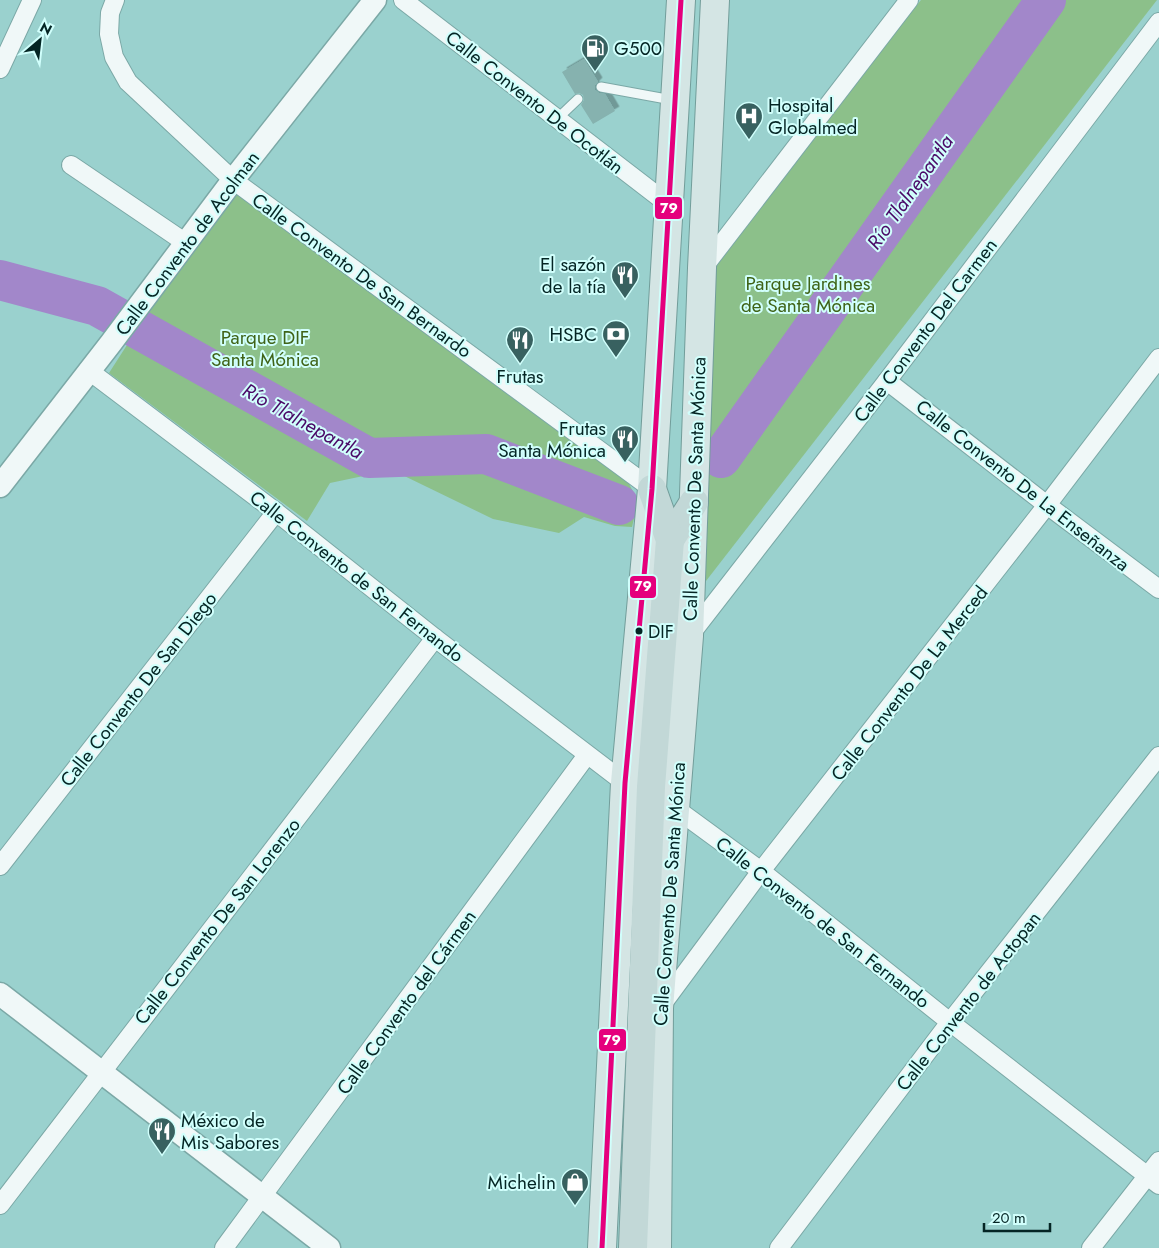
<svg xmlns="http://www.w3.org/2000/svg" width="1159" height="1248" viewBox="0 0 1159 1248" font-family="Jost,sans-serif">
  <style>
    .green { fill: #8cc08a }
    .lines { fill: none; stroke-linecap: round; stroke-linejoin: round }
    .river { stroke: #a287ca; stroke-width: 40 }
    .building { fill: #86b2af; filter: url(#shadow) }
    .service-casing { stroke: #7ba8a6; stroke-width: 11 }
    .minor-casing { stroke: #7ba8a6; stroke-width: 20 }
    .tertiary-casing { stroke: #7ba8a6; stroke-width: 25 }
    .primary-casing { stroke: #729d9a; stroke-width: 30 }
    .motorway-casing { stroke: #729d9a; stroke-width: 30 }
    .service { stroke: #f0f8f8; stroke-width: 9 }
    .minor { stroke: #f0f8f8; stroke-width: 18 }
    .tertiary { stroke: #f0f8f8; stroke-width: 22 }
    .primary { stroke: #d4e5e4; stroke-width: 28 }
    .motorway { stroke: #c2d8d7; stroke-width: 28 }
    .bus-1-casing { stroke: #d1fffc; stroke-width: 9 }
    .bus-1 { stroke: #e5007d; stroke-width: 5 }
    .bus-dot { fill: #042524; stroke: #d1fffc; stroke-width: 2 }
    .labels { text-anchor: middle; stroke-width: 4; stroke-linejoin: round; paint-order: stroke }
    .bus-label { font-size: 18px; fill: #042524; stroke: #d1fffc; text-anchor: start }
    .poi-label { font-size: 19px; fill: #042524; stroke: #d1fffc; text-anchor: end }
    .street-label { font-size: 19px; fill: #042524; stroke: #d1fffc }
    .park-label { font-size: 19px; fill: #3f6317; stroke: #d1fffc }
    .water-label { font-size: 20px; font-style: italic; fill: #4a0967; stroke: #d1fffc }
    .line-badge { stroke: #d1fffc; stroke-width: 2 }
    .badge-label { font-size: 14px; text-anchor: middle; font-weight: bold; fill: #fff }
  </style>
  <defs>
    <filter id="shadow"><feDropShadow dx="4.5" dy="-4.5" stdDeviation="0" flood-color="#0004"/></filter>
  </defs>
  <rect width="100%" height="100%" fill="#9ad1ce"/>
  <g class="green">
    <path d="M 921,0 L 1157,0 L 706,581 L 707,267 Z"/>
    <path d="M 233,180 L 628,482 L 638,501 L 632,527 L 615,526 L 584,517 L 559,533 L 493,519 L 392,470 L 330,483 L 307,521 L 109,373 Z"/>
  </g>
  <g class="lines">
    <g class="river">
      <path d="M 0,280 L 97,306 L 369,458 L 486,454 L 619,505"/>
      <path d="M 721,458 L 1046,0"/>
    </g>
  </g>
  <path class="building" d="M 584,59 L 598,82 L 595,85 L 595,90 L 599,93 L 605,94 L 615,111 L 593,124 L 581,105 L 584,100 L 583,95 L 579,93 L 575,94 L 562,72 Z"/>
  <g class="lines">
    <g class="service-casing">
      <g id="service">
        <path d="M 601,87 L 672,100"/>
        <path d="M 557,119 L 578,99"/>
      </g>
    </g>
    <g class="minor-casing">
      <g id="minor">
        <path d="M 115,0 L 110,13 L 109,34 L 114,57 L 128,82 L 233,180 L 652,489"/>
        <path d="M 403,0 L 668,204"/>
        <path d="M 0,69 L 32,0"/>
        <path d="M 71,165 L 186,243"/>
        <path d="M 703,268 L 909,0"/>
        <path d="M 88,370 L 276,512 L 435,638 L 625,783"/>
        <path d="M 887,381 L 1047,505 L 1159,589"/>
        <path d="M 690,635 L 887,381 L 1159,22"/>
        <path d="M 675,808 L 761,871 L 950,1022 L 1159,1185"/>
        <path d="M 0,866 L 276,512"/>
        <path d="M 661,1006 L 761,871 L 1047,505 L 1159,358"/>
        <path d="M 0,1205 L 435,638"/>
        <path d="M 224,1248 L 587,755"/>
        <path d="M 779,1248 L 950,1022 L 1159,756"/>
        <path d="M 1091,1248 L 1159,1161"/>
      </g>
    </g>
    <g class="tertiary-casing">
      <g id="tertiary">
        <path d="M 0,486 L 111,343 L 233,180 L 375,0"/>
        <path d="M 0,994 L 329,1248"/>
      </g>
    </g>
    <g class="primary-casing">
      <g id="primary">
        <path d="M 602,1248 L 625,783 L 652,489 L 681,0"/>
        <path d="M 657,1248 L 659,1008 L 689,636 L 702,268 L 715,0"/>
      </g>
    </g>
    <g class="motorway-casing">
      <g id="motorway">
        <path d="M 670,540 L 694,502"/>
        <path d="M 633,1248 L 651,787 L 670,540 L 652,489"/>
      </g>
    </g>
    <use href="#service" class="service"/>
    <use href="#minor" class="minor"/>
    <use href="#tertiary" class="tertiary"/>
    <use href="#primary" class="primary"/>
    <use href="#motorway" class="motorway"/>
    <g class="bus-1-casing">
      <path id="bus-1" d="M 602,1248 L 625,783 L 652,489 L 681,0"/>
    </g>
    <use href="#bus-1" class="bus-1"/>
  </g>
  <defs>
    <g id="fuel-pin" transform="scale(1.4375)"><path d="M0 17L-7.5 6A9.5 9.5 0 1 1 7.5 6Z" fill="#386160" stroke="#d1fffc"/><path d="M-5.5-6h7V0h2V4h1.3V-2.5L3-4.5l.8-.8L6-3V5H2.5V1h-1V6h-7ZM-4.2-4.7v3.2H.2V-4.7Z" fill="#fff"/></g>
    <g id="hospital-pin" transform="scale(1.4375)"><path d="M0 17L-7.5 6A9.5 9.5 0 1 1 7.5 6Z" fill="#386160" stroke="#d1fffc"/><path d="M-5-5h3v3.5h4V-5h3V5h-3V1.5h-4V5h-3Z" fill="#fff"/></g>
    <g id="restaurant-pin" transform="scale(1.4375)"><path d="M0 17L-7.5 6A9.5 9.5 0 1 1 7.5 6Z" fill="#386160" stroke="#d1fffc"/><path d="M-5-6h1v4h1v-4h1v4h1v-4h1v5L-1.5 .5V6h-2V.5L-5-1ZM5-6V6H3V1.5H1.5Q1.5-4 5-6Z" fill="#fff"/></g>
    <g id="bank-pin" transform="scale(1.4375)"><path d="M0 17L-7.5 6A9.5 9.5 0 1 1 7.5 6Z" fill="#386160" stroke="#d1fffc"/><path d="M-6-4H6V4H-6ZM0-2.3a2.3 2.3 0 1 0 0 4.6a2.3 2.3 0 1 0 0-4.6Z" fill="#fff"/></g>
    <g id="shop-pin" transform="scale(1.4375)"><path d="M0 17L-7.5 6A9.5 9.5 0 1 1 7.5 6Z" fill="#386160" stroke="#d1fffc"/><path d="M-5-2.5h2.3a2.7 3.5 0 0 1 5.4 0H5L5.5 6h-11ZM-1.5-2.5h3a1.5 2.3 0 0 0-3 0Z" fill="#fff"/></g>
  </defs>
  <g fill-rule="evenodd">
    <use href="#fuel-pin" x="595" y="48"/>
    <use href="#hospital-pin" x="749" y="116"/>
    <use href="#restaurant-pin" x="625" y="275"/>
    <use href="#bank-pin" x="616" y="334"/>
    <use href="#restaurant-pin" x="520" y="340"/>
    <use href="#restaurant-pin" x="625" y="439"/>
    <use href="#restaurant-pin" x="162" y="1131"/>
    <use href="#shop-pin" x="575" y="1182"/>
  </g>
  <circle class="bus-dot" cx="639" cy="631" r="4.5"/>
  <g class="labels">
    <g class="bus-label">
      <text x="648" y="638">DIF</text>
    </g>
    <g class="poi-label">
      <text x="614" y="55" text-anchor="start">G500</text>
      <text x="768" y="112" text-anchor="start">Hospital<tspan x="768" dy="22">Globalmed</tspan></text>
      <text x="606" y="271">El sazón<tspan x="606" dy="22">de la tía</tspan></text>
      <text x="597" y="341">HSBC</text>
      <text x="520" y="383" text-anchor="middle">Frutas</text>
      <text x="606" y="435">Frutas<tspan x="606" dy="22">Santa Mónica</tspan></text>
      <text x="181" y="1127" text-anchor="start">México de<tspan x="181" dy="22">Mis Sabores</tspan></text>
      <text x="556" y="1189">Michelin</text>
    </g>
    <g class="street-label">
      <text transform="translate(535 102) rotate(38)" y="7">Calle Convento De Ocotlán</text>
      <text transform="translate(187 243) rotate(-53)" y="7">Calle Convento de Acolman</text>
      <text transform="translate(362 275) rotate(36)" y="7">Calle Convento De San Bernardo</text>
      <text transform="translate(925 330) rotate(-53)" y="7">Calle Convento Del Carmen</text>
      <text transform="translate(1023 485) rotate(38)" y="7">Calle Convento De La Enseñanza</text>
      <text transform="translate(694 489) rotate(-88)" y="7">Calle Convento De Santa Mónica</text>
      <text transform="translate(357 576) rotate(38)" y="7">Calle Convento de San Fernando</text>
      <text transform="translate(909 683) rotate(-52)" y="7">Calle Convento De La Merced</text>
      <text transform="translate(138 689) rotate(-52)" y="7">Calle Convento De San Diego</text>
      <text transform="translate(669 894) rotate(-86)" y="7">Calle Convento De Santa Mónica</text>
      <text transform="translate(217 921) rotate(-52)" y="7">Calle Convento De San Lorenzo</text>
      <text transform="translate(823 922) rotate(38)" y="7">Calle Convento de San Fernando</text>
      <text transform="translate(968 1001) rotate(-52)" y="7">Calle Convento de Actopan</text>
      <text transform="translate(406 1002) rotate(-54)" y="7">Calle Convento del Cármen</text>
    </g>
    <g class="park-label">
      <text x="808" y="290">Parque Jardines<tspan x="808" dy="22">de Santa Mónica</tspan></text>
      <text x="265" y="344">Parque DIF<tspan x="265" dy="22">Santa Mónica</tspan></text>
    </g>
    <g class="water-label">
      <text transform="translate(910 192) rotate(-55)" y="7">Río Tlalnepantla</text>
      <text transform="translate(303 421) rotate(29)" y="7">Río Tlalnepantla</text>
    </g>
  </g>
  <g class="line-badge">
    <rect x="654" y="196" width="29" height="24" rx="5" fill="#e5007d"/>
    <rect x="629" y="575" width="28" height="24" rx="5" fill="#e5007d"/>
    <rect x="598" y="1028" width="29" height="24" rx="5" fill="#e5007d"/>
  </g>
  <g class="badge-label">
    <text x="669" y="213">79</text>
    <text x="643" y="591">79</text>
    <text x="612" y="1045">79</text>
  </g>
  <g transform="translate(40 40) rotate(28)" stroke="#d1fffc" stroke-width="4" paint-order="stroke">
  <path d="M0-4L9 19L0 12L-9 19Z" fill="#042524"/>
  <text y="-8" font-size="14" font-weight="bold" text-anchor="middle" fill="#042524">N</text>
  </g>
  <path d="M984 1223v8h66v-8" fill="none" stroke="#042524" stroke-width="2.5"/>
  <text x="992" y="1223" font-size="15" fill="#042524" stroke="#d1fffc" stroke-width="4" paint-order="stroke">20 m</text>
</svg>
